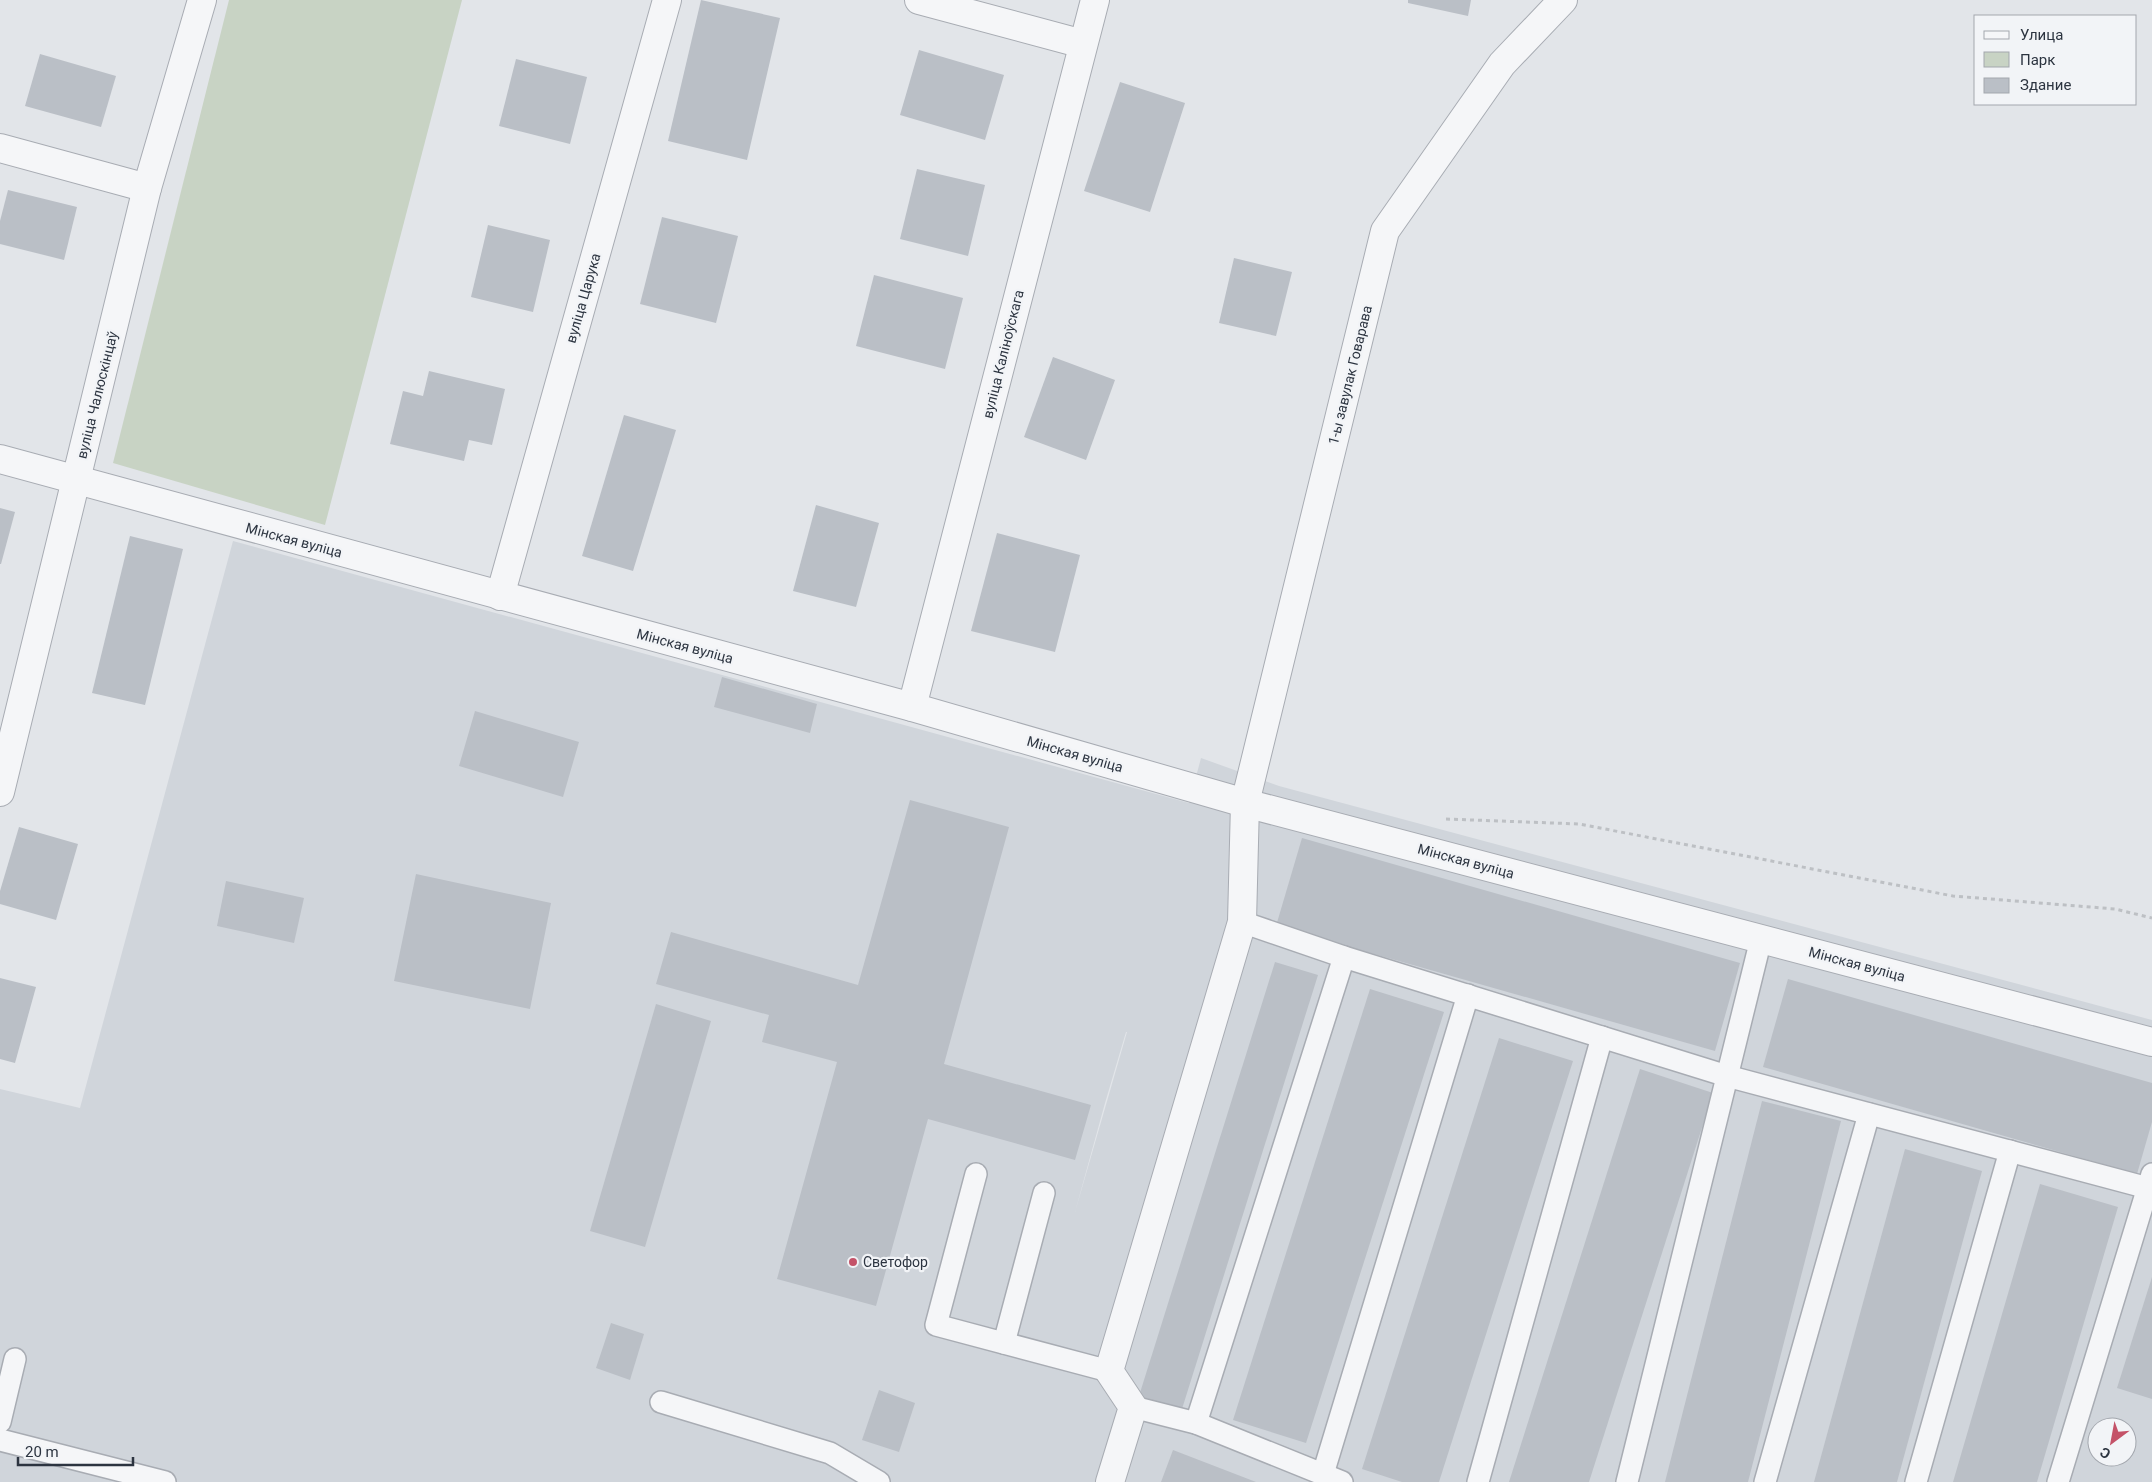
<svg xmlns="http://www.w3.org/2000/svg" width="2152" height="1482" viewBox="0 0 2152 1482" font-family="Roboto,sans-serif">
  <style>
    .built { fill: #d0d5db; fill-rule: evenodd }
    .green { fill: #c8d3c4 }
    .building { fill: #babfc6 }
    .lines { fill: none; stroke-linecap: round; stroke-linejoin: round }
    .lane-casing { stroke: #a8acb3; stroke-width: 24 }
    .street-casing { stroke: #a8acb3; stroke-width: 30 }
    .path { stroke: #bdc0c4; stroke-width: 3; stroke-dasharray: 4 4; stroke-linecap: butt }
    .lane { stroke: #f5f6f8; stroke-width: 21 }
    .street { stroke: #f5f6f8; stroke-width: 28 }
    .poi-dot { fill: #c45268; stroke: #f2f4f7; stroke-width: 2 }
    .labels { text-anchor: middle; stroke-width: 4.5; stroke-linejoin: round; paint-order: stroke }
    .street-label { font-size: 14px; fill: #2c3440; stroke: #f2f4f7 }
    .poi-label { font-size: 14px; fill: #2c3440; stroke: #f2f4f7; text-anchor: start }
  </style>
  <rect width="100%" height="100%" fill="#e2e5e9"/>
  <path class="built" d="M 233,541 L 1189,803 L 1201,758 L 1279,786 L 2152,1020 L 2152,1482 L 0,1482 L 0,1089 L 80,1108 ZM 1126,1032 L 1127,1032 L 1075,1212 L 1105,1103 ZM 2097,1427 L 2127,1427 L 2127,1457 L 2097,1457 Z"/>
  <path class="green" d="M 229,0 L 462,0 L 325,525 L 113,463 Z"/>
  <g class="building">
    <path d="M 701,0 L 780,18 L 747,160 L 668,141 Z"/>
    <path d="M 1408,0 L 1471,0 L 1468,16 L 1408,3 Z"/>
    <path d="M 919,50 L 1004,75 L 985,140 L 900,115 Z"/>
    <path d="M 40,54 L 116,76 L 101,127 L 25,106 Z"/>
    <path d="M 516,59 L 587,77 L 570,144 L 499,126 Z"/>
    <path d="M 1120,82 L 1185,103 L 1150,212 L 1084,191 Z"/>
    <path d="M 917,169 L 985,185 L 968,256 L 900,239 Z"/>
    <path d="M 8,190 L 77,207 L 64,260 L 0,244 L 0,221 Z"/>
    <path d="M 662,217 L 738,236 L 716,323 L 640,304 Z"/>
    <path d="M 488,225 L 550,240 L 533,312 L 471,297 Z"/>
    <path d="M 1234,258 L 1292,272 L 1276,336 L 1219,323 Z"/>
    <path d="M 874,275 L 963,298 L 945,369 L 856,346 Z"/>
    <path d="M 1053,357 L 1115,380 L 1086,460 L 1024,437 Z"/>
    <path d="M 429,371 L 505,389 L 492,445 L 469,440 L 464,461 L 390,444 L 403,391 L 423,396 Z"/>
    <path d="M 624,415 L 676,430 L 633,571 L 582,556 Z"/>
    <path d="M 816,505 L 879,523 L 856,607 L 793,591 Z"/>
    <path d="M 0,508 L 15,512 L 1,564 L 0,564 Z"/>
    <path d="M 997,533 L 1080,555 L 1055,652 L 971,631 Z"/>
    <path d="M 130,536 L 183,549 L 145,705 L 92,693 Z"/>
    <path d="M 722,677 L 817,704 L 810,733 L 714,707 Z"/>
    <path d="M 475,711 L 579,742 L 563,797 L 459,766 Z"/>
    <path d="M 910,800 L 1009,827 L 944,1064 L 1091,1105 L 1075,1160 L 928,1119 L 876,1306 L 777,1279 L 837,1062 L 762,1042 L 769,1015 L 656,984 L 671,932 L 858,985 Z"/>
    <path d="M 19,827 L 78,844 L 56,920 L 0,904 L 0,891 Z"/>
    <path d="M 1302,838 L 1740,963 L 1715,1051 L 1276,926 Z"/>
    <path d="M 416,874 L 551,903 L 530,1009 L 394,981 Z"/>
    <path d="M 226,881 L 304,898 L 294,943 L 217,926 Z"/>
    <path d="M 1275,962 L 1318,975 L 1182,1409 L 1139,1396 Z"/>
    <path d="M 0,978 L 36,987 L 15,1063 L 0,1059 Z"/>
    <path d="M 1788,979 L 2152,1083 L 2152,1122 L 2137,1174 L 1763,1067 Z"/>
    <path d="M 1370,989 L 1444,1012 L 1306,1443 L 1233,1420 Z"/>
    <path d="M 656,1004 L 711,1021 L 645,1247 L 590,1231 Z"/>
    <path d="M 1499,1038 L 1573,1061 L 1439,1482 L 1402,1482 L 1362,1469 Z"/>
    <path d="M 1640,1069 L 1713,1093 L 1589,1482 L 1509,1482 Z"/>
    <path d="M 1762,1101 L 1841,1121 L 1748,1482 L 1665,1482 Z"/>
    <path d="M 1905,1149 L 1982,1171 L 1897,1482 L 1814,1482 Z"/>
    <path d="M 2040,1184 L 2118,1207 L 2037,1482 L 1953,1482 Z"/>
    <path d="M 2152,1277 L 2152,1399 L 2117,1388 Z"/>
    <path d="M 611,1323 L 644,1334 L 630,1380 L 596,1368 Z"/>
    <path d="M 879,1390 L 915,1403 L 899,1452 L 862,1440 Z"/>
    <path d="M 1173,1450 L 1256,1482 L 1161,1482 Z"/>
  </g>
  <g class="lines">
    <g class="lane-casing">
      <g id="lane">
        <path d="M 1242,922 L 1344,957 L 1727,1076 L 2148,1188"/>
        <path d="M 976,1174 L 936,1325 L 1109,1371"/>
        <path d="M 1004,1343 L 1044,1193"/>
        <path d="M 661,1402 L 830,1453 L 879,1482"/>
        <path d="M 1133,1407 L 1196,1423 L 1342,1482"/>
        <path d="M 0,1422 L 15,1359"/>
        <path d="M 1196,1423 L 1344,957"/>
        <path d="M 0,1440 L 165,1482"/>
        <path d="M 1323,1474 L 1468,995"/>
        <path d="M 1478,1482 L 1602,1037"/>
        <path d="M 1627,1482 L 1761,939"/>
        <path d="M 1765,1482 L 1869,1114"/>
        <path d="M 1916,1482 L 2010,1151"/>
        <path d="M 2058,1482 L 2152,1174"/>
      </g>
    </g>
    <g class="street-casing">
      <g id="street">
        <path d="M 919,0 L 1083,44"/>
        <path d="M 0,148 L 147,188"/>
        <path d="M 0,459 L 912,707 L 1245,803 L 2152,1042"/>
        <path d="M 500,596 L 667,0"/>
        <path d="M 912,707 L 1095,0"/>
        <path d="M 0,792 L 147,188 L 202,0"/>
        <path d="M 1110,1482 L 1133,1407 L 1109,1371 L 1242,922 L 1245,803 L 1385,231 L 1502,64 L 1563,0"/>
      </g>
    </g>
    <path class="path" d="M 1446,819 L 1579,824 L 1953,896 L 2115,909 L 2152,918"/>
    <use href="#lane" class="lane"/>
    <use href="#street" class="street"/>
  </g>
  <circle class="poi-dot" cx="853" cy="1262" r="5"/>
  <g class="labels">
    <g class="street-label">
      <text transform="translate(583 298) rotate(-74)" y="5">вуліца Царука</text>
      <text transform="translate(1003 354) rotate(-76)" y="5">вуліца Каліноўскага</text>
      <text transform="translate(1350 375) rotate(-76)" y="5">1-ы завулак Говарава</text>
      <text transform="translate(97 395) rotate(-76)" y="5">вуліца Чалюскінцаў</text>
      <text transform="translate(294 540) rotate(15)" y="5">Мінская вуліца</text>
      <text transform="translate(685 646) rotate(15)" y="5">Мінская вуліца</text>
      <text transform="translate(1075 754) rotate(16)" y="5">Мінская вуліца</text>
      <text transform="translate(1466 861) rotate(15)" y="5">Мінская вуліца</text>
      <text transform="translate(1857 964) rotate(15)" y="5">Мінская вуліца</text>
    </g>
    <g class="poi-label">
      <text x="863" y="1267">Светофор</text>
    </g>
  </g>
  <rect x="1974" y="15" width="162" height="90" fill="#f2f4f7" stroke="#a3a7ae"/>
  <rect x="1984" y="31" width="25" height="8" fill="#f5f6f8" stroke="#a3a7ae"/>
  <text x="2020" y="40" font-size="15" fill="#2c3440">Улица</text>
  <rect x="1984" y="52" width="25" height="15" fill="#c8d3c4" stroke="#a3a7ae"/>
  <text x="2020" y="65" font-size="15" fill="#2c3440">Парк</text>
  <rect x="1984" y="78" width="25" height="15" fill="#babfc6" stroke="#a3a7ae"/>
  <text x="2020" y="90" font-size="15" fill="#2c3440">Здание</text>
  <g transform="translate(2112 1442) rotate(212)"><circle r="24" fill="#f2f4f7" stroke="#a3a7ae"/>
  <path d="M0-4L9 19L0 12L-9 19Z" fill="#c45268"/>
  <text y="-8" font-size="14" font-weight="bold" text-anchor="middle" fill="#2c3440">С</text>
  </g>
  <path d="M18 1457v8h115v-8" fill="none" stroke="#2c3440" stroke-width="2.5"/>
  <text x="25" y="1457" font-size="15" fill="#2c3440" stroke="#f2f4f7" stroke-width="4" paint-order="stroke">20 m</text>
</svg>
